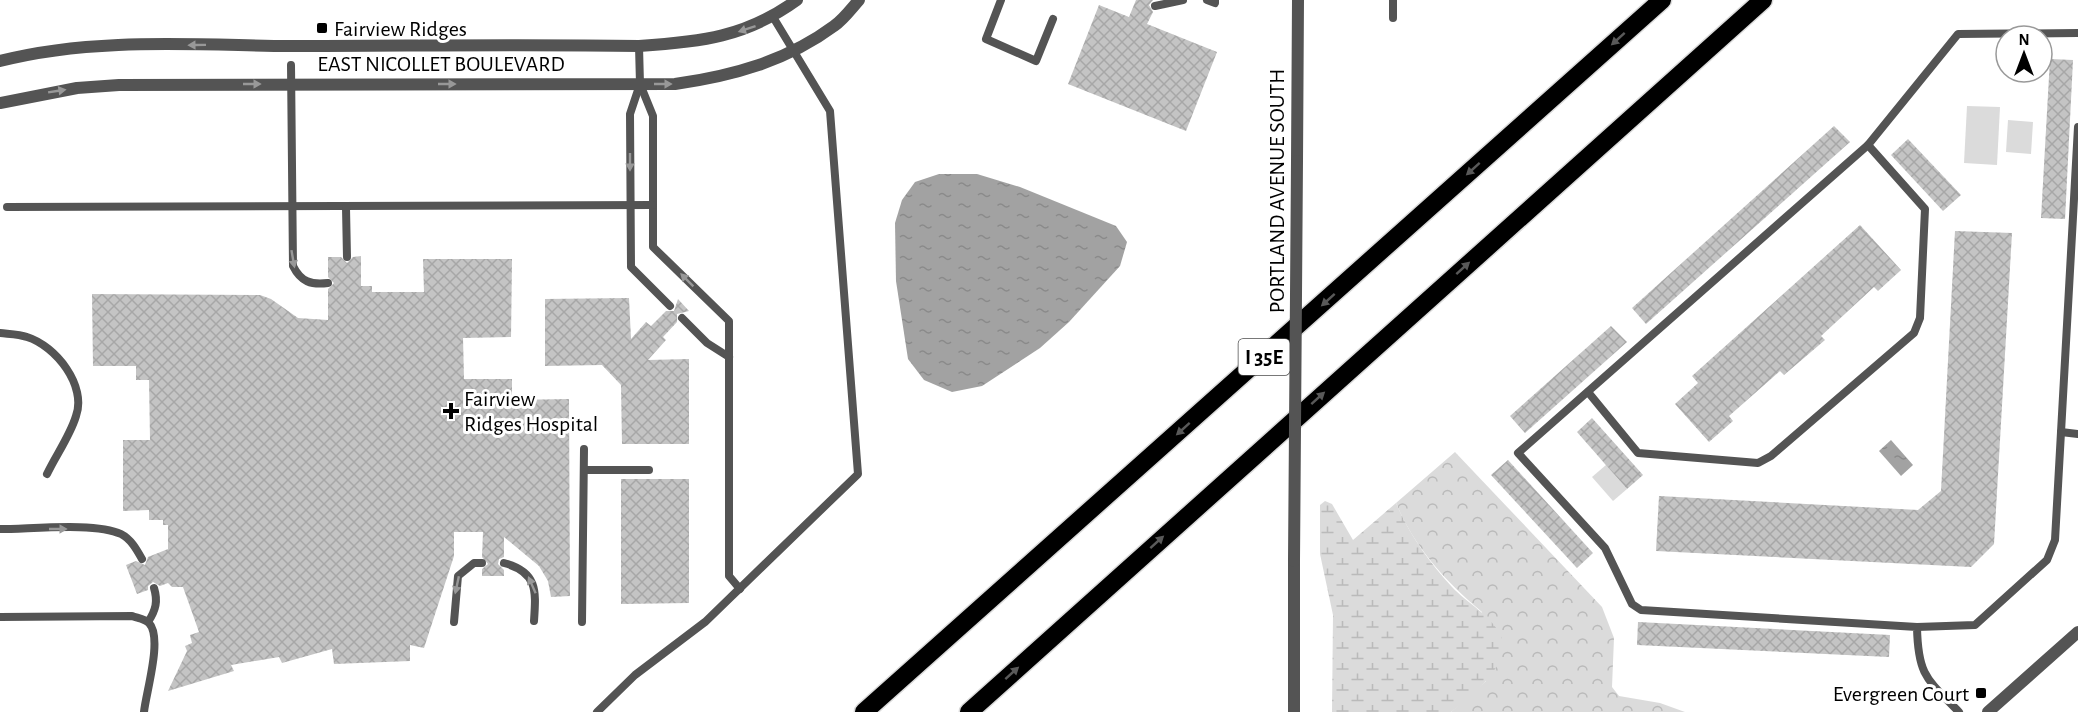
<svg xmlns="http://www.w3.org/2000/svg" width="2078" height="712" viewBox="0 0 2078 712" font-family="'Alegreya Sans',sans-serif">
  <style>
    .green { fill: #dbdbdb }
    .forest { fill: url(#forest-crowns) }
    .wetland { fill: url(#wetland-marsh) }
    .water { fill: url(#water-ripples) }
    .building { fill: url(#building-cross-hatch) }
    .lines { fill: none; stroke-linecap: round; stroke-linejoin: round }
    .motorway-casing { stroke: #dbdbdb; stroke-width: 21 }
    .service { stroke: #545454; stroke-width: 8 }
    .tertiary { stroke: #545454; stroke-width: 12 }
    .motorway { stroke: #000; stroke-width: 18 }
    .tertiary-bridge { stroke: #545454; stroke-width: 12 }
    .oneway { fill: #989898 }
    .oneway2 { fill: #595959 }
    .poi-dot { fill: #000; stroke: #fff; stroke-width: 2 }
    .labels { text-anchor: middle; stroke-width: 6; stroke-linejoin: round; paint-order: stroke }
    .shield { fill: #fff; stroke: #4c4c4c; stroke-width: 1.5 }
    .shield-label { font-size: 21px; font-weight: bold; fill: #000 }
    .poi-label { font-size: 22px; fill: #000; stroke: #fff; text-anchor: start }
    .street-label { font-size: 22px; fill: #000; stroke: #fff }
  </style>
  <defs>
    <pattern id="forest-crowns" width="20" height="18" patternUnits="userSpaceOnUse" patternTransform="scale(1.5)"><rect width="20" height="18" fill="#dbdbdb"/><path d="M2 6a3 3 0 1 1 6 0M12 15a3 3 0 1 1 6 0" fill="none" stroke="#bababa"/></pattern>
    <pattern id="wetland-marsh" width="20" height="14" patternUnits="userSpaceOnUse" patternTransform="scale(1.5)"><rect width="20" height="14" fill="#dbdbdb"/><path d="M1 5h8M5 5V1M11 12h8M15 12V8" fill="none" stroke="#bababa"/></pattern>
    <pattern id="water-ripples" width="26" height="14" patternUnits="userSpaceOnUse" patternTransform="scale(1.5)"><rect width="26" height="14" fill="#a2a2a2"/><path d="M2 4q2-2 4 0t4 0M15 11q2-2 4 0t4 0" fill="none" stroke="#8a8a8a"/></pattern>
    <pattern id="building-cross-hatch" width="8" height="8" patternUnits="userSpaceOnUse" patternTransform="scale(1.5)"><rect width="8" height="8" fill="#c4c4c4"/><path d="M0 0l8 8M0 8l8-8" fill="none" stroke="#a7a7a7"/></pattern>
  </defs>
  <rect width="100%" height="100%" fill="#fff"/>
  <g class="green">
    <path d="M 1967,106 L 2000,107 L 1997,165 L 1964,163 Z"/>
    <path d="M 2008,120 L 2033,122 L 2031,154 L 2006,152 Z"/>
    <path d="M 1606,465 L 1627,489 L 1613,501 L 1592,477 Z"/>
  </g>
  <path class="forest" d="M 1455,452 L 1602,607 L 1614,638 L 1612,687 L 1619,696 L 1660,703 L 1685,712 L 1451,712 L 1486,681 L 1482,612 C 1446,582 1414,547 1396,503 Z"/>
  <path class="wetland" d="M 1325,501 L 1332,504 L 1353,540 L 1396,503 C 1409,534 1429,562 1452,587 C 1467,603 1491,615 1501,636 C 1513,663 1470,698 1451,712 L 1332,712 L 1333,615 L 1320,554 L 1320,505 Z"/>
  <g class="water">
    <path d="M 939,174 L 977,174 L 1020,187 L 1116,226 L 1127,242 L 1120,266 L 1069,322 L 1040,348 L 982,386 L 952,392 L 924,380 L 908,359 L 896,281 L 895,223 L 902,200 L 915,182 Z"/>
    <path d="M 1891,440 L 1913,465 L 1901,476 L 1879,451 Z"/>
  </g>
  <g class="building">
    <path d="M 1136,0 L 1153,0 L 1149,5 L 1153,12 L 1147,24 L 1217,52 L 1186,131 L 1068,84 L 1099,5 L 1129,17 Z"/>
    <path d="M 2050,59 L 2073,60 L 2065,219 L 2041,218 Z"/>
    <path d="M 1834,126 L 1850,142 L 1646,324 L 1632,308 Z"/>
    <path d="M 1908,139 L 1961,195 L 1943,211 L 1891,155 Z"/>
    <path d="M 1860,225 L 1901,270 L 1878,291 L 1874,287 L 1821,336 L 1825,340 L 1784,375 L 1780,371 L 1729,416 L 1733,421 L 1709,442 L 1675,404 L 1698,383 L 1692,376 Z"/>
    <path d="M 1955,231 L 2012,233 L 1994,544 L 1971,567 L 1656,551 L 1659,496 L 1918,510 L 1941,491 Z"/>
    <path d="M 361,256 L 361,286 L 372,286 L 372,292 L 424,292 L 423,259 L 512,259 L 511,337 L 463,338 L 464,379 L 512,379 L 512,400 L 569,399 L 570,596 L 551,597 L 548,581 L 539,566 L 504,537 L 504,557 L 499,559 L 498,564 L 504,570 L 504,576 L 482,576 L 482,569 L 488,564 L 482,557 L 483,532 L 454,532 L 454,556 L 424,648 L 410,645 L 410,661 L 334,664 L 332,649 L 282,663 L 279,657 L 231,665 L 234,671 L 168,691 L 187,651 L 185,646 L 192,643 L 190,635 L 199,632 L 183,587 L 172,587 L 168,583 L 160,586 L 153,582 L 148,586 L 148,590 L 137,594 L 126,565 L 136,561 L 145,565 L 148,557 L 168,549 L 168,525 L 163,525 L 163,520 L 149,520 L 149,510 L 123,511 L 123,440 L 150,440 L 149,380 L 136,380 L 136,366 L 93,366 L 92,294 L 260,295 L 271,299 L 298,318 L 328,320 L 328,289 L 334,283 L 328,277 L 328,257 L 341,257 L 347,263 L 353,257 Z"/>
    <path d="M 629,298 L 631,339 L 646,322 L 651,326 L 666,311 L 674,311 L 678,299 L 689,311 L 677,314 L 677,322 L 663,337 L 666,340 L 648,360 L 689,359 L 689,444 L 622,444 L 621,385 L 602,365 L 545,366 L 545,299 Z"/>
    <path d="M 1611,326 L 1627,342 L 1525,433 L 1510,416 Z"/>
    <path d="M 1592,418 L 1643,475 L 1627,489 L 1577,432 Z"/>
    <path d="M 1508,460 L 1593,553 L 1577,568 L 1491,475 Z"/>
    <path d="M 621,479 L 689,479 L 689,603 L 621,604 Z"/>
    <path d="M 1638,622 L 1890,635 L 1889,657 L 1637,645 Z"/>
  </g>
  <g class="lines">
    <g class="motorway-casing">
      <g id="motorway">
        <path d="M 864,712 L 1662,0"/>
        <path d="M 969,712 L 1763,0"/>
      </g>
    </g>
    <g class="service">
      <path d="M 1001,0 L 986,39 L 1036,61 L 1053,19"/>
      <path d="M 1207,0 L 1215,3 L 1215,0"/>
      <path d="M 1393,0 L 1393,18"/>
      <path d="M 1155,6 L 1183,0"/>
      <path d="M 639,46 L 640,84 L 653,116 L 653,247 L 729,321 L 729,576 L 740,589"/>
      <path d="M 291,65 L 293,266 C 301,282 311,285 328,283"/>
      <path d="M 640,84 L 630,114 L 631,267 L 670,306"/>
      <path d="M 7,207 L 653,205"/>
      <path d="M 346,208 L 347,257"/>
      <path d="M 682,318 L 707,343 L 729,357"/>
      <path d="M 0,333 C 8,334 19,334 27,337 C 56,346 87,386 76,416 C 70,436 56,455 47,474"/>
      <path d="M 1588,392 L 1638,453 L 1758,463 L 1771,456 L 1914,333 L 1920,318 L 1925,209 L 1868,145"/>
      <path d="M 2061,432 L 2078,434"/>
      <path d="M 584,470 L 649,470"/>
      <path d="M 0,529 C 31,529 96,522 121,534 C 131,539 137,550 142,559"/>
      <path d="M 504,563 C 538,572 536,591 534,621"/>
      <path d="M 0,617 L 132,616 C 137,618 145,619 149,623 C 163,638 146,692 144,712"/>
      <path d="M 148,622 C 156,610 158,601 154,588"/>
      <path d="M 454,622 L 458,576 L 474,563 L 482,563"/>
      <path d="M 582,622 L 584,449"/>
      <path d="M 1917,627 L 1975,625 L 2047,560 L 2055,540 L 2078,127"/>
      <path d="M 597,712 L 635,675 L 705,622 L 858,474 L 830,111 L 773,17"/>
      <path d="M 1959,712 C 1927,679 1918,676 1917,627 L 1641,610 L 1632,604 L 1605,548 L 1518,453 L 1868,145 L 1958,34 L 2078,33"/>
    </g>
    <g class="tertiary">
      <path d="M 0,61 C 93,37 195,45 289,46 C 406,46 523,44 639,46 C 701,42 746,37 797,0"/>
      <path d="M 0,103 L 77,88 L 119,85 L 675,84 C 732,76 787,61 834,26 C 843,20 851,9 859,0"/>
      <path d="M 1297,161 L 1298,0"/>
      <path d="M 1294,712 L 1294,561"/>
      <path d="M 1988,712 L 2078,632"/>
    </g>
    <use href="#motorway" class="motorway"/>
    <path class="tertiary-bridge" d="M 1294,561 L 1297,161"/>
  </g>
  <defs><path id="oneway-solid" d="M-6-.8H1V-3.2L6.5 0L1 3.2V.8H-6Z" transform="scale(1.5)"/></defs>
  <g class="oneway">
    <use href="#oneway-solid" transform="translate(747 29) rotate(162)"/>
    <use href="#oneway-solid" transform="translate(197 45) rotate(179)"/>
    <use href="#oneway-solid" transform="translate(252 84)"/>
    <use href="#oneway-solid" transform="translate(447 84)"/>
    <use href="#oneway-solid" transform="translate(663 84)"/>
    <use href="#oneway-solid" transform="translate(57 91) rotate(-9)"/>
    <use href="#oneway-solid" transform="translate(630 162) rotate(90)"/>
    <use href="#oneway-solid" transform="translate(293 259) rotate(80)"/>
    <use href="#oneway-solid" transform="translate(687 280) rotate(-135)"/>
    <use href="#oneway-solid" transform="translate(58 529)"/>
    <use href="#oneway-solid" transform="translate(457 585) rotate(102)"/>
    <use href="#oneway-solid" transform="translate(532 585) rotate(-114)"/>
  </g>
  <g class="oneway2">
    <use href="#oneway-solid" transform="translate(1618 39) rotate(138)"/>
    <use href="#oneway-solid" transform="translate(1473 169) rotate(138)"/>
    <use href="#oneway-solid" transform="translate(1463 268) rotate(-42)"/>
    <use href="#oneway-solid" transform="translate(1328 300) rotate(138)"/>
    <use href="#oneway-solid" transform="translate(1318 398) rotate(-42)"/>
    <use href="#oneway-solid" transform="translate(1183 429) rotate(138)"/>
    <use href="#oneway-solid" transform="translate(1157 542) rotate(-42)"/>
    <use href="#oneway-solid" transform="translate(1012 673) rotate(-42)"/>
  </g>
  <g class="poi-dot">
    <rect x="316" y="22" width="12" height="12" rx="3"/>
    <path d="M448 402h6v6h6v6h-6v6h-6v-6h-6v-6h6z"/>
    <rect x="1975" y="687" width="12" height="12" rx="3"/>
  </g>
  <g class="labels">
    <rect class="shield" x="1238.5" y="339" width="51" height="36" rx="4.5"/>
    <g class="shield-label">
      <text x="1264" y="364">I 35E</text>
    </g>
    <g class="poi-label">
      <text x="334" y="36">Fairview Ridges</text>
      <text x="464" y="406">Fairview<tspan x="464" dy="25">Ridges Hospital</tspan></text>
      <text x="1969" y="701" text-anchor="end">Evergreen Court</text>
    </g>
    <g class="street-label">
      <text x="441" y="71">EAST NICOLLET BOULEVARD</text>
      <text transform="translate(1276 191) rotate(-90)" y="8">PORTLAND AVENUE SOUTH</text>
    </g>
  </g>
  <g transform="translate(2024 54)"><circle r="28" fill="#ffffff" stroke="#999999" stroke-width="1.5"/>
  <path d="M0-4.5L10 22L0 15L-10 22Z" fill="#000000"/>
  <text y="-9" font-size="16" font-weight="bold" text-anchor="middle" fill="#000000">N</text>
  </g>
</svg>
